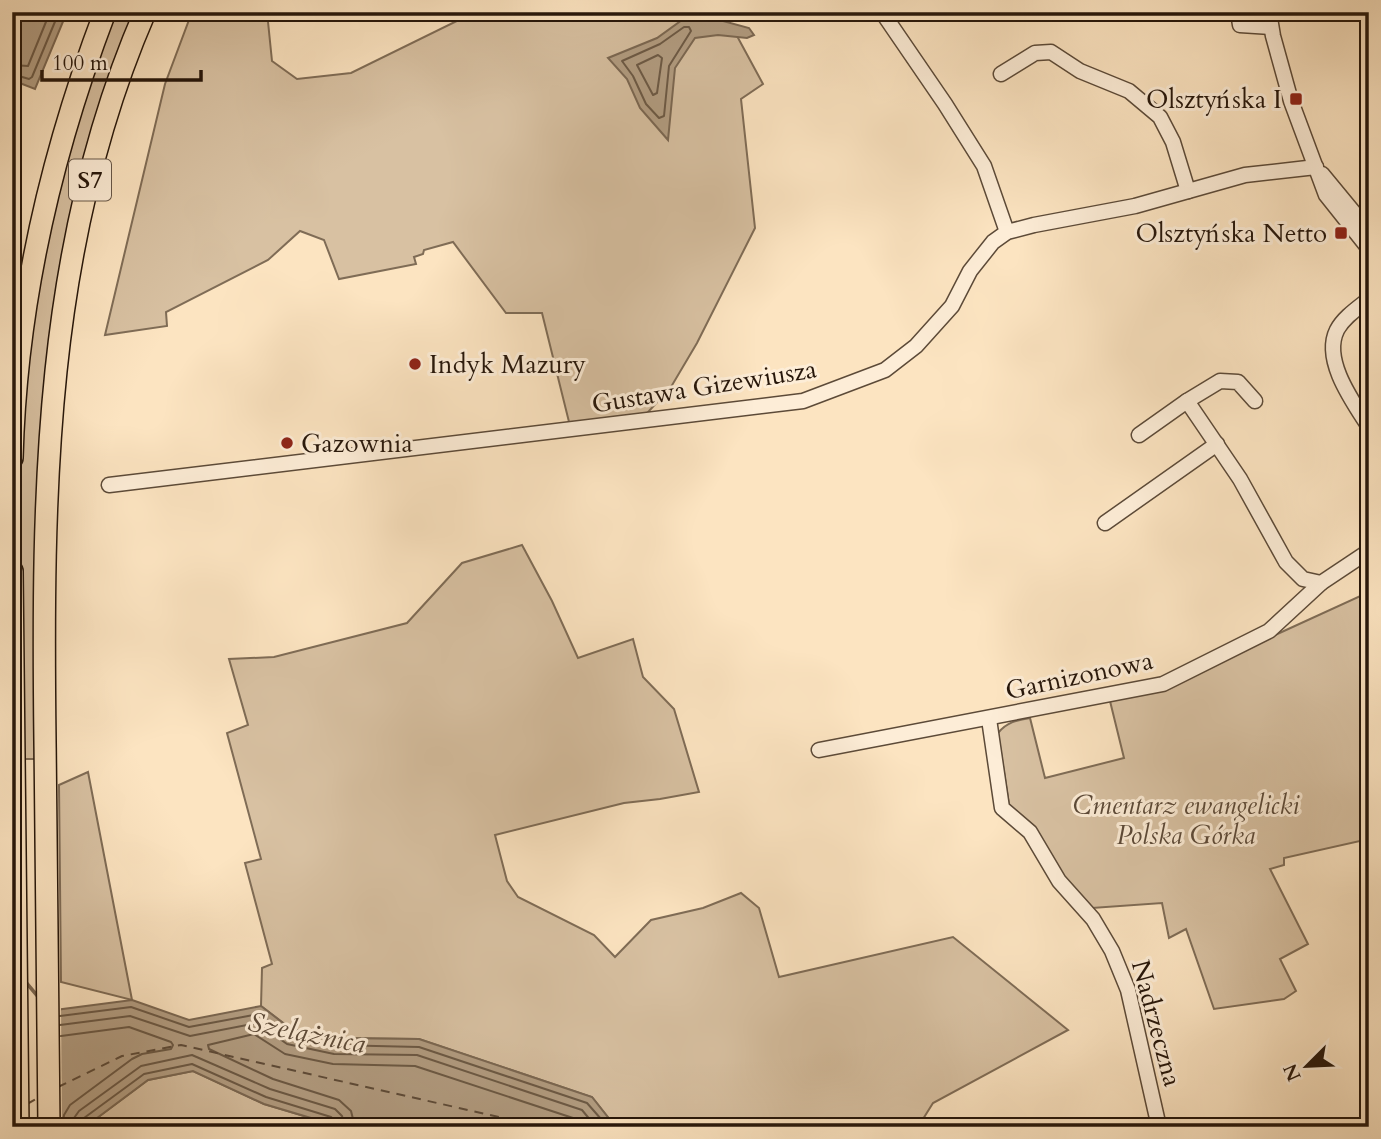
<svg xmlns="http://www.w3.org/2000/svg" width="1381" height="1139" viewBox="0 0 1381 1139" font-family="Cardo,serif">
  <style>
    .green { fill: #d8c1a2; stroke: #7f6c56; stroke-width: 2 }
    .water { fill: #b39e83; stroke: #7b6853; stroke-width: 2 }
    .pier { fill: #fce4c1 }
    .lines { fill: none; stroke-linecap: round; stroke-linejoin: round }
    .shore { stroke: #6c5a46; stroke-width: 2 }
    .stream { stroke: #7b6853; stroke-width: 3.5 }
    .ferry { stroke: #5e4c3a; stroke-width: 2; stroke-dasharray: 9 7; stroke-linecap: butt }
    .minor-casing { stroke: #5c4a38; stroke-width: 17 }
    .highway-casing { stroke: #26160a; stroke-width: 24 }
    .minor { stroke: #fdedd7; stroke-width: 14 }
    .highway { stroke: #fce4c1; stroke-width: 21 }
    .poi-dot { fill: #8f2418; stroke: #fdedd7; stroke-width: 2.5 }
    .labels { text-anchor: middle; stroke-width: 6; stroke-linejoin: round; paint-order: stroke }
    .shield { fill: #fdedd7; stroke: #665648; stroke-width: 2 }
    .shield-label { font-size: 24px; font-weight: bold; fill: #26160a }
    .poi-label { font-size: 26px; fill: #26160a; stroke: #fdedd7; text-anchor: end }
    .street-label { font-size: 26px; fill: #26160a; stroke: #fdedd7 }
    .park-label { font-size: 26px; font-style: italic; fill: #5b4938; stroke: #fdedd7 }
    .water-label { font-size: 28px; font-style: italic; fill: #5e4c3a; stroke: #fdedd7 }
  </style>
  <rect width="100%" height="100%" fill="#fce4c1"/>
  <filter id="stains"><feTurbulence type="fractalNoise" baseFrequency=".00286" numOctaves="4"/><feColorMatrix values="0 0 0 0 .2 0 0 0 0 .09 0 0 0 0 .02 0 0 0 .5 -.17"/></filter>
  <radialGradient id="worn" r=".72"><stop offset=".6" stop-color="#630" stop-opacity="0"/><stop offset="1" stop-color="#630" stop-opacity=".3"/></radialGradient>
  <g class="green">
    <path d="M 113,12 L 137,12 L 68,240 L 38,759 L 22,759 L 19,456 L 26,363 L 59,177 Z"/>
    <path d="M 192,12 L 267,12 L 272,61 L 297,79 L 351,73 L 475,12 L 724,12 L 763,84 L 741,99 L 755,228 L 697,343 L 671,387 L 639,422 L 571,430 L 542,313 L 506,313 L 453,242 L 424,250 L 423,254 L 414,257 L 416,264 L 339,279 L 324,240 L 300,231 L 268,260 L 166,312 L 167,326 L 105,335 L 165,84 Z"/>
    <path d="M 522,545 L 552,601 L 578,658 L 633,639 L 643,677 L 674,709 L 699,792 L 660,799 L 624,803 L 495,835 L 507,881 L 518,897 L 594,935 L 615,957 L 651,920 L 703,908 L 741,893 L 759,908 L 779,977 L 953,937 L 1068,1030 L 933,1103 L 918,1127 L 670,1127 L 611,1121 L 592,1097 L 419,1039 L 335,1038 L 291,1029 L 261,1006 L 262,968 L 272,964 L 245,863 L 261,859 L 227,733 L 248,725 L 229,659 L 274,657 L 407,623 L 462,563 Z"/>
    <path d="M 1369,592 L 1369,839 L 1284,858 L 1284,865 L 1270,869 L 1308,944 L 1280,959 L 1296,991 L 1284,999 L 1214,1009 L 1186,929 L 1169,938 L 1162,903 L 1092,908 L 1064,878 L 1035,827 L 1009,805 L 998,733 C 1007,722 1017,720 1030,718 L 1045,778 L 1124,758 L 1110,701 L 1273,636 Z"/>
    <path d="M 88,772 L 132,1000 L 61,982 L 59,785 Z"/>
    <path d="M 193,1071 L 264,1104 L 331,1124 L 330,1127 L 85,1127 L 148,1080 Z"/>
  </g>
  <g class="water">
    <path d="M 12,12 L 67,12 L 35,89 L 12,80 Z"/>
    <path d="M 712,18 L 749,28 L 754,35 L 747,38 L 718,35 L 695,38 L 675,68 L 668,140 L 640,108 L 627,79 L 608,58 L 657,38 L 682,20 Z"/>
    <path d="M 132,1000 L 189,1020 L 261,1006 L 291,1029 L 335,1038 L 419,1039 L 592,1097 L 611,1121 L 670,1127 L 330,1127 L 331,1124 L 264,1104 L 193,1071 L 148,1080 L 85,1127 L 12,1127 L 40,1012 Z"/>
  </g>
  <path class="pier" d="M 61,1006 L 62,1127 L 12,1127 L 12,1046 L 38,1009 Z"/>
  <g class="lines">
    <g class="shore">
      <path d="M 684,27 L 689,27 L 691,31 L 669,66 L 664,116 L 659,118 L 646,104 L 633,76 L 622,61 L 660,44 Z"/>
      <path d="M 658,55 L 662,58 L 657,93 L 653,95 L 637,65 Z"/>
      <path d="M 12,65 L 28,66 L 50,12"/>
      <path d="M 12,74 L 29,79 L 32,77 L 59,12"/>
      <path d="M 60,1016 L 131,1007 L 189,1027 L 259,1014 L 289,1035 L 333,1045 L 419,1047 L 587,1103 L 608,1127"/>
      <path d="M 60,1025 L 130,1016 L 190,1036 L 257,1023 L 287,1044 L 334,1054 L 417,1055 L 582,1110 L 596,1127"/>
      <path d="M 61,1036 L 129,1027 L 171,1042 L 173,1045 L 171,1049 L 142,1054 L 132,1059 L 70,1105 L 64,1115 L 62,1127"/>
      <path d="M 72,1127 L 74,1118 L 79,1111 L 141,1066 L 192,1055 L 270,1089 L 335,1109 L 342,1116 L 345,1127"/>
      <path d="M 81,1127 L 84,1118 L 144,1074 L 192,1064 L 266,1097 L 331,1117 L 335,1121 L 336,1127"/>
      <path d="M 355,1127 L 351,1111 L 339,1100 L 273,1079 L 209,1049 L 208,1045 L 254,1034 L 285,1054 L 333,1064 L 415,1066 L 576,1119 L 583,1127"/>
    </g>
    <path class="stream" d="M 24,980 L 40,999"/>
    <g class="ferry">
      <path d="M 58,1087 L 122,1056 L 181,1045 L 543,1127"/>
      <path d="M 27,1104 L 38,1098"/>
    </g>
    <g class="minor-casing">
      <g id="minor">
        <path d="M 882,12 L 945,104 L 984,166 L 1007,232"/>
        <path d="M 1238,12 L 1240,25 L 1271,27"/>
        <path d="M 1269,12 L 1273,36 L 1291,101 L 1326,195 L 1369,249"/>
        <path d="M 1001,74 L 1035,53 L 1051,52 L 1080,71 L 1129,91 L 1160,117 L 1173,142 L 1188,191"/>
        <path d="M 1322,174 L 1369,231"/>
        <path d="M 1369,299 C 1358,308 1344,317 1337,330 C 1322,360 1353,402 1369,427"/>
        <path d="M 1187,401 L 1220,381 L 1238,382 L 1255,401"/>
        <path d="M 1139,435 L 1187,401 L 1240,479 L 1286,562 L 1303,579 L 1321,583 L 1369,551"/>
        <path d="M 109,485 L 803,401 L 885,370 L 916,346 L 952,306 L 970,271 L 993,242 L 1007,232 L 1034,225 L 1135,206 L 1245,175 L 1316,167"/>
        <path d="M 1105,523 L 1217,444"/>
        <path d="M 989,719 L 1002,808 L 1030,832 L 1059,881 L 1093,919 L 1112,951 L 1128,990 L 1159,1127"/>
        <path d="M 819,750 L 1163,684 L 1269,631 L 1321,583"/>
      </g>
    </g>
    <g class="highway-casing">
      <g id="highway">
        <path d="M 12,458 C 16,305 51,154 105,12"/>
        <path d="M 12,571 L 18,1127"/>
        <path d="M 49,1127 C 48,998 47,870 45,742 C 42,494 44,244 145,12"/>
      </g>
    </g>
    <use href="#minor" class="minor"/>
    <use href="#highway" class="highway"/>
  </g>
  <g class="poi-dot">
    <rect x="1289" y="92" width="14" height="14" rx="3.5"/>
    <rect x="1334" y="226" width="14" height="14" rx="3.5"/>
    <circle cx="415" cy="364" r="7"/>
    <circle cx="287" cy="443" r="7"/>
  </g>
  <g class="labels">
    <rect class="shield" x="69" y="159.5" width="42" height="41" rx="5"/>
    <g class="shield-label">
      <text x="90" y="188">S7</text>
    </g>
    <g class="poi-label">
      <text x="1282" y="108">Olsztyńska I</text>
      <text x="1327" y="242">Olsztyńska Netto</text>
      <text x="429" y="373" text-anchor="start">Indyk Mazury</text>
      <text x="301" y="452" text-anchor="start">Gazownia</text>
    </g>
    <g class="street-label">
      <text transform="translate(704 386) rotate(-9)" y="9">Gustawa Gizewiusza</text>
      <text transform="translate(1079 675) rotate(-12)" y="9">Garnizonowa</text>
      <text transform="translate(1157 1023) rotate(75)" y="9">Nadrzeczna</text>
    </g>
    <g class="park-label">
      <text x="1186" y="814">Cmentarz ewangelicki<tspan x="1186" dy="30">Polska Górka</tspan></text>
    </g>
    <g class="water-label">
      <text transform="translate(307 1032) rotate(11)" y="10">Szelążnica</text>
    </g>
  </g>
  <rect width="1381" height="1139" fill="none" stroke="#fce4c1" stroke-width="42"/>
  <rect x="14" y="14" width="1353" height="1111" fill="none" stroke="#26160a" stroke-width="3.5"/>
  <rect x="21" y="21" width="1339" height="1097" fill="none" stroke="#26160a" stroke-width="2"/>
  <g transform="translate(1307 1066) rotate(246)" stroke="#fdedd7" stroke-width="5" paint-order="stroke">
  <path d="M0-5L12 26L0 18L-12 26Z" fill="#26160a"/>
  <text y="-10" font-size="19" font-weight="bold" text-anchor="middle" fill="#26160a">N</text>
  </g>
  <path d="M42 70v10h159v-10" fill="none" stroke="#26160a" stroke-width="3.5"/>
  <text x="52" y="70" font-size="21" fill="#26160a" stroke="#fdedd7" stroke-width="5" paint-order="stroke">100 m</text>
  <rect width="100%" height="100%" filter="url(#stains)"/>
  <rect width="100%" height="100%" fill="url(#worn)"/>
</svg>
